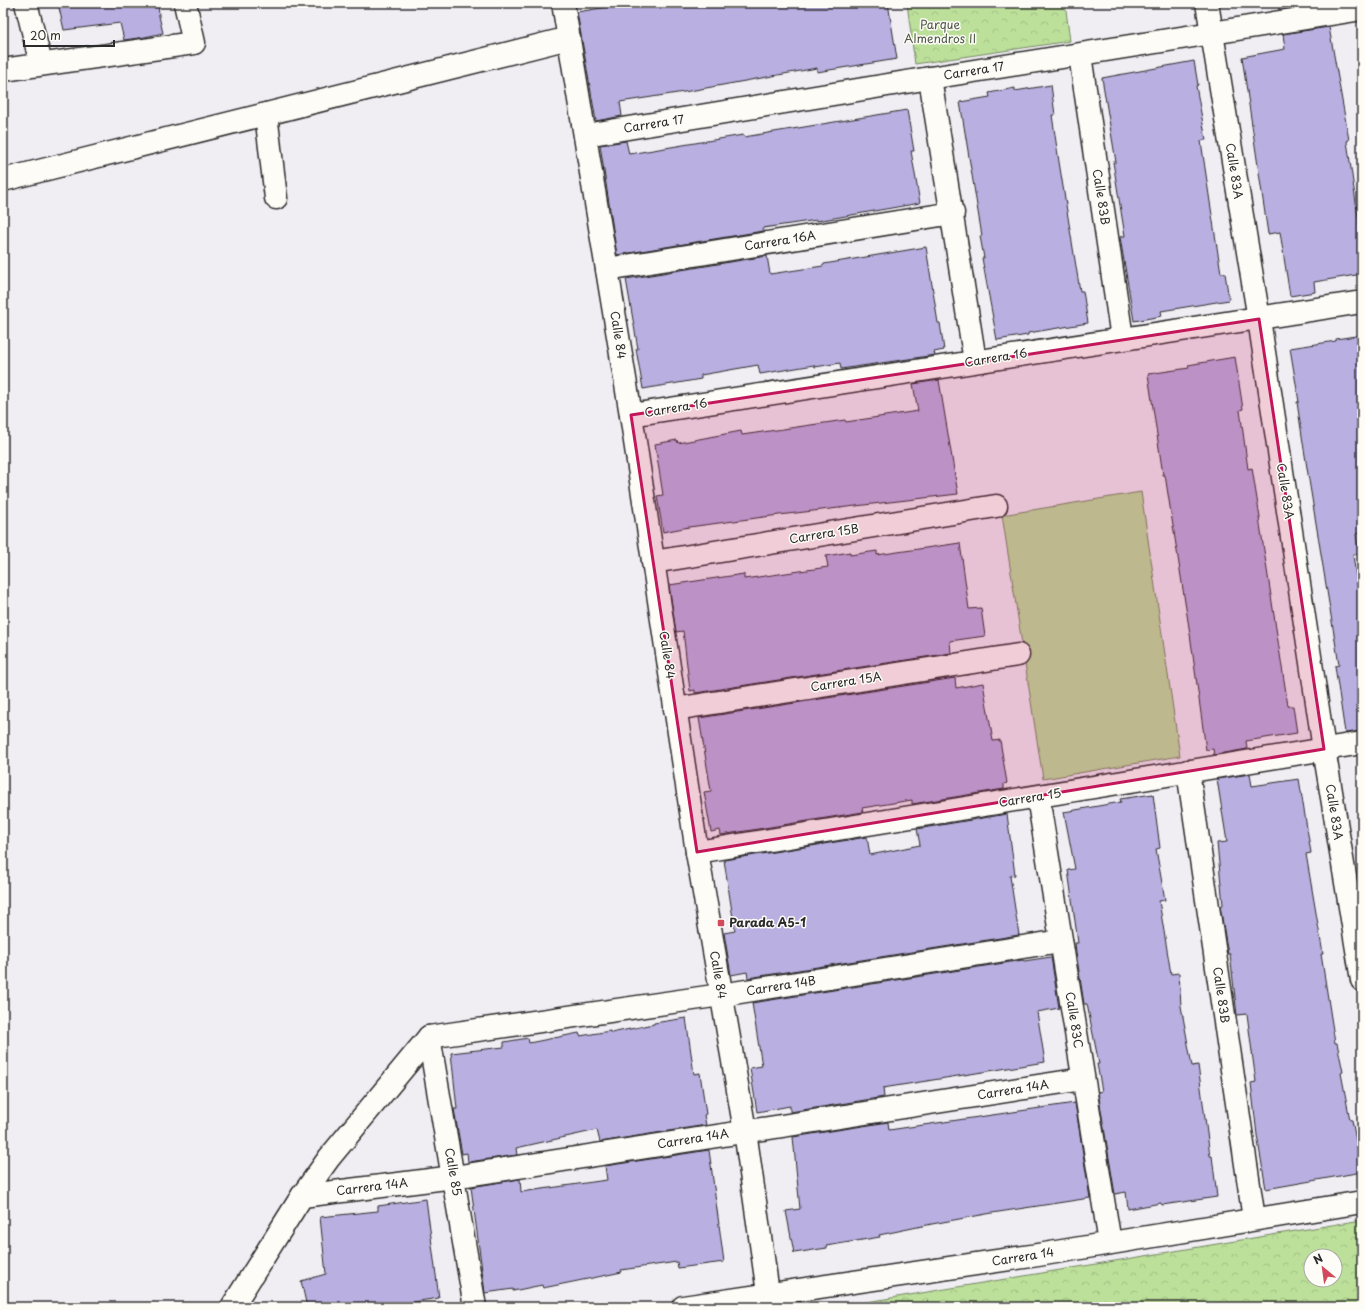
<svg xmlns="http://www.w3.org/2000/svg" width="1365" height="1310" viewBox="0 0 1365 1310" font-family="'Playpen Sans',sans-serif">
  <style>
    .grass { fill: #bce09a; stroke: #748662 }
    .park { fill: url(#park-crowns); stroke: #748662; fill-rule: evenodd }
    .building { fill: #baafe1; stroke: #2b2b2b }
    .lines { fill: none; stroke-linecap: round; stroke-linejoin: round }
    .minor-casing { stroke: #2b2b2b; stroke-width: 25 }
    .minor { stroke: #fdfcf7; stroke-width: 22 }
    .marked { fill: #c2185b; fill-opacity: 0.2; stroke: #c2185b; stroke-width: 3; stroke-linejoin: round }
    .poi-dot { fill: #d1495b; stroke: #fdfcf7; stroke-width: 1.5 }
    .labels { text-anchor: middle; stroke-width: 3; stroke-linejoin: round; paint-order: stroke }
    .park-label { font-size: 12px; fill: #4f5847; stroke: #fdfcf7 }
    .street-label { font-size: 12px; fill: #2b2b2b; stroke: #fdfcf7 }
    .poi-label { font-size: 12px; font-weight: bold; fill: #2b2b2b; stroke: #fdfcf7; text-anchor: start }
  </style>
  <defs>
    <pattern id="park-crowns" width="20" height="18" patternUnits="userSpaceOnUse"><rect width="20" height="18" fill="#bce09a"/><path d="M2 6a3 3 0 1 1 6 0M12 15a3 3 0 1 1 6 0" fill="none" stroke="#a2c085"/></pattern>
  </defs>
  <rect width="100%" height="100%" fill="#f0edf3"/>
  <filter id="ink" filterUnits="userSpaceOnUse"><feTurbulence type="fractalNoise" baseFrequency=".025" numOctaves="2"/><feDisplacementMap in="SourceGraphic" scale="8" xChannelSelector="R" yChannelSelector="G"/><feConvolveMatrix kernelMatrix="1 2 1 2 8 2 1 2 1" color-interpolation-filters="sRGB"/></filter>
  <g filter="url(#ink)">
    <path class="grass" d="M 1141,492 L 1180,756 L 1043,779 L 1002,515 Z"/>
    <g class="park">
      <path d="M 907,3 L 1065,3 L 1070,41 L 915,64 Z"/>
      <path d="M 1362,1220 L 1362,1307 L 837,1307 ZM 1311,1256 L 1335,1256 L 1335,1280 L 1311,1280 Z"/>
    </g>
    <g class="building">
      <path d="M 58,3 L 158,3 L 159,16 L 163,33 L 145,37 L 124,40 L 120,23 L 64,30 Z"/>
      <path d="M 632,3 L 888,3 L 897,59 L 817,72 L 817,68 L 684,92 L 620,102 L 622,116 L 596,121 L 577,12 Z"/>
      <path d="M 1278,3 L 1320,3 L 1279,10 Z"/>
      <path d="M 1329,27 L 1349,140 L 1347,141 L 1362,244 L 1362,274 L 1314,282 L 1315,292 L 1290,296 L 1280,232 L 1268,234 L 1242,57 L 1285,49 L 1283,34 Z"/>
      <path d="M 1194,61 L 1198,85 L 1196,86 L 1206,140 L 1201,141 L 1210,202 L 1221,273 L 1225,273 L 1229,300 L 1161,311 L 1162,316 L 1134,321 L 1120,237 L 1125,236 L 1113,162 L 1116,162 L 1102,78 Z"/>
      <path d="M 1051,85 L 1055,115 L 1052,115 L 1059,162 L 1080,291 L 1083,291 L 1088,323 L 1028,333 L 1028,335 L 997,340 L 982,258 L 984,258 L 980,236 L 982,236 L 960,102 L 990,97 L 989,93 L 1015,88 L 1015,91 Z"/>
      <path d="M 907,110 L 914,151 L 911,151 L 920,203 L 817,221 L 817,220 L 763,228 L 763,231 L 617,255 L 600,145 L 626,141 L 629,154 L 743,135 L 744,137 Z"/>
      <path d="M 926,247 L 938,323 L 940,323 L 944,350 L 934,352 L 935,355 L 841,369 L 840,363 L 815,367 L 814,365 L 760,374 L 758,365 L 701,375 L 701,379 L 643,389 L 636,349 L 638,349 L 626,279 L 767,256 L 770,274 L 823,266 L 824,264 Z"/>
      <path d="M 1362,335 L 1362,533 L 1356,534 L 1359,554 L 1353,555 L 1362,618 L 1362,731 L 1345,733 L 1335,666 L 1339,665 L 1303,443 L 1297,402 L 1299,402 L 1290,348 L 1336,341 L 1336,339 Z"/>
      <path d="M 1235,357 L 1243,409 L 1240,410 L 1248,469 L 1252,468 L 1260,518 L 1259,518 L 1288,706 L 1293,706 L 1297,733 L 1246,741 L 1247,749 L 1214,755 L 1213,749 L 1206,750 L 1190,634 L 1165,475 L 1163,475 L 1148,374 L 1189,368 L 1188,365 Z"/>
      <path d="M 939,380 L 958,494 L 779,515 L 689,527 L 663,532 L 657,496 L 663,495 L 655,444 L 677,440 L 678,443 L 741,431 L 742,435 L 845,420 L 846,422 L 918,411 L 913,384 Z"/>
      <path d="M 960,543 L 969,609 L 981,608 L 985,636 L 950,641 L 951,653 L 695,693 L 695,690 L 690,691 L 683,631 L 676,632 L 669,585 L 744,574 L 744,579 L 828,567 L 826,556 L 850,552 L 850,555 L 877,551 L 877,555 Z"/>
      <path d="M 955,678 L 956,688 L 983,683 L 993,741 L 1000,740 L 1007,783 L 1004,784 L 1004,789 L 912,804 L 912,800 L 862,808 L 863,812 L 721,835 L 720,830 L 711,832 L 704,792 L 711,791 L 699,718 Z"/>
      <path d="M 1250,774 L 1252,786 L 1299,779 L 1311,853 L 1306,854 L 1323,954 L 1321,954 L 1335,1043 L 1337,1043 L 1343,1072 L 1341,1073 L 1350,1120 L 1352,1120 L 1362,1171 L 1362,1172 L 1266,1189 L 1257,1135 L 1251,1083 L 1256,1082 L 1247,1014 L 1237,1015 L 1230,954 L 1228,954 L 1220,906 L 1223,905 L 1217,843 L 1227,842 L 1217,779 Z"/>
      <path d="M 1153,794 L 1160,848 L 1156,849 L 1165,900 L 1159,901 L 1171,974 L 1179,973 L 1181,1006 L 1192,1066 L 1198,1065 L 1210,1156 L 1212,1156 L 1217,1197 L 1162,1205 L 1161,1203 L 1128,1209 L 1126,1192 L 1115,1194 L 1098,1092 L 1102,1091 L 1097,1064 L 1099,1064 L 1087,1004 L 1084,1004 L 1076,952 L 1075,943 L 1078,943 L 1068,870 L 1075,869 L 1064,812 L 1121,802 L 1120,799 Z"/>
      <path d="M 1007,814 L 1015,875 L 1010,876 L 1019,935 L 748,978 L 747,972 L 731,975 L 724,933 L 735,931 L 724,860 L 867,837 L 870,855 L 920,845 L 917,829 Z"/>
      <path d="M 1051,957 L 1059,1008 L 1037,1012 L 1045,1062 L 883,1088 L 884,1097 L 790,1112 L 790,1106 L 757,1112 L 750,1068 L 762,1066 L 752,1003 L 1023,960 L 1024,961 Z"/>
      <path d="M 686,1018 L 694,1074 L 700,1073 L 706,1114 L 704,1115 L 706,1125 L 600,1142 L 597,1130 L 516,1148 L 517,1155 L 468,1162 L 467,1153 L 462,1154 L 454,1109 L 457,1109 L 451,1053 L 504,1047 L 504,1042 L 528,1038 L 529,1043 L 579,1033 L 580,1036 L 610,1031 L 611,1033 L 654,1024 L 654,1023 Z"/>
      <path d="M 1075,1103 L 1090,1198 L 992,1213 L 932,1224 L 879,1235 L 880,1237 L 826,1246 L 827,1248 L 794,1253 L 786,1211 L 800,1209 L 793,1137 L 888,1122 L 889,1130 Z"/>
      <path d="M 709,1150 L 724,1262 L 678,1268 L 677,1262 L 621,1270 L 622,1272 L 543,1288 L 542,1285 L 513,1291 L 513,1289 L 485,1293 L 471,1187 L 520,1179 L 521,1192 L 607,1180 L 605,1166 Z"/>
      <path d="M 426,1199 L 439,1298 L 406,1303 L 407,1307 L 307,1307 L 301,1281 L 326,1274 L 320,1217 L 378,1211 L 378,1206 Z"/>
    </g>
    <g class="lines">
      <g class="minor-casing">
        <g id="minor">
          <path d="M 26,3 L 41,64"/>
          <path d="M 563,3 L 631,415 L 697,852 L 745,1131 L 770,1307"/>
          <path d="M 1207,3 L 1259,319 L 1324,749 L 1362,980"/>
          <path d="M 1080,55 L 1122,338"/>
          <path d="M 3,70 L 194,43 L 185,3"/>
          <path d="M 930,78 L 975,361"/>
          <path d="M 266,114 L 276,198"/>
          <path d="M 586,135 L 930,78 L 1362,9"/>
          <path d="M 3,180 L 569,38"/>
          <path d="M 607,269 L 953,213"/>
          <path d="M 631,415 L 1362,302"/>
          <path d="M 653,562 L 996,506"/>
          <path d="M 675,709 L 1018,655"/>
          <path d="M 1188,771 L 1254,1219"/>
          <path d="M 1038,797 L 1110,1243"/>
          <path d="M 697,852 L 1362,743"/>
          <path d="M 429,1037 L 721,995 L 1061,941"/>
          <path d="M 429,1037 L 475,1307"/>
          <path d="M 302,1196 L 454,1177 L 1083,1079"/>
          <path d="M 232,1307 L 302,1196 L 329,1158 L 429,1037"/>
          <path d="M 683,1307 L 1038,1255 L 1362,1202"/>
        </g>
      </g>
      <use href="#minor" class="minor"/>
    </g>
  </g>
  <path class="marked" d="M 1259,319 L 1324,749 L 697,852 L 631,415 Z"/>
  <rect class="poi-dot" x="717" y="919" width="8" height="8" rx="2"/>
  <g class="labels">
    <g class="park-label">
      <text x="940" y="29">Parque<tspan x="940" dy="14">Almendros II</tspan></text>
    </g>
    <g class="street-label">
      <text transform="translate(974 71) rotate(-9)" y="4">Carrera 17</text>
      <text transform="translate(654 124) rotate(-9)" y="4">Carrera 17</text>
      <text transform="translate(1234 171) rotate(81)" y="4">Calle 83A</text>
      <text transform="translate(1101 197) rotate(81)" y="4">Calle 83B</text>
      <text transform="translate(780 241) rotate(-9)" y="4">Carrera 16A</text>
      <text transform="translate(618 335) rotate(81)" y="4">Calle 84</text>
      <text transform="translate(996 358) rotate(-9)" y="4">Carrera 16</text>
      <text transform="translate(676 408) rotate(-9)" y="4">Carrera 16</text>
      <text transform="translate(1285 491) rotate(81)" y="4">Calle 83A</text>
      <text transform="translate(824 534) rotate(-9)" y="4">Carrera 15B</text>
      <text transform="translate(667 655) rotate(81)" y="4">Calle 84</text>
      <text transform="translate(846 682) rotate(-9)" y="4">Carrera 15A</text>
      <text transform="translate(1030 798) rotate(-9)" y="4">Carrera 15</text>
      <text transform="translate(1334 812) rotate(81)" y="4">Calle 83A</text>
      <text transform="translate(718 975) rotate(80)" y="4">Calle 84</text>
      <text transform="translate(781 986) rotate(-9)" y="4">Carrera 14B</text>
      <text transform="translate(1221 995) rotate(82)" y="4">Calle 83B</text>
      <text transform="translate(1074 1020) rotate(81)" y="4">Calle 83C</text>
      <text transform="translate(1013 1090) rotate(-9)" y="4">Carrera 14A</text>
      <text transform="translate(693 1139) rotate(-9)" y="4">Carrera 14A</text>
      <text transform="translate(453 1172) rotate(80)" y="4">Calle 85</text>
      <text transform="translate(372 1187) rotate(-7)" y="4">Carrera 14A</text>
      <text transform="translate(1023 1257) rotate(-9)" y="4">Carrera 14</text>
    </g>
    <g class="poi-label">
      <text x="729" y="927">Parada A5-1</text>
    </g>
  </g>
  <rect width="1365" height="1310" fill="none" stroke="#fdfcf7" stroke-width="16"/>
  <rect x="8" y="8" width="1349" height="1294" fill="none" stroke="#2b2b2b" stroke-width="1.5" filter="url(#ink)"/>
  <g transform="translate(1323 1268) rotate(331)"><circle r="19" fill="#fdfcf7" stroke="#a9a8a5"/>
  <path d="M0-3L7 15L0 10L-7 15Z" fill="#d1495b"/>
  <text y="-6" font-size="11" font-weight="bold" text-anchor="middle" fill="#2b2b2b">N</text>
  </g>
  <path d="M24 40v6h90v-6" fill="none" stroke="#2b2b2b" stroke-width="2"/>
  <text x="30" y="40" font-size="12" fill="#2b2b2b" stroke="#fdfcf7" stroke-width="3" paint-order="stroke">20 m</text>
</svg>
